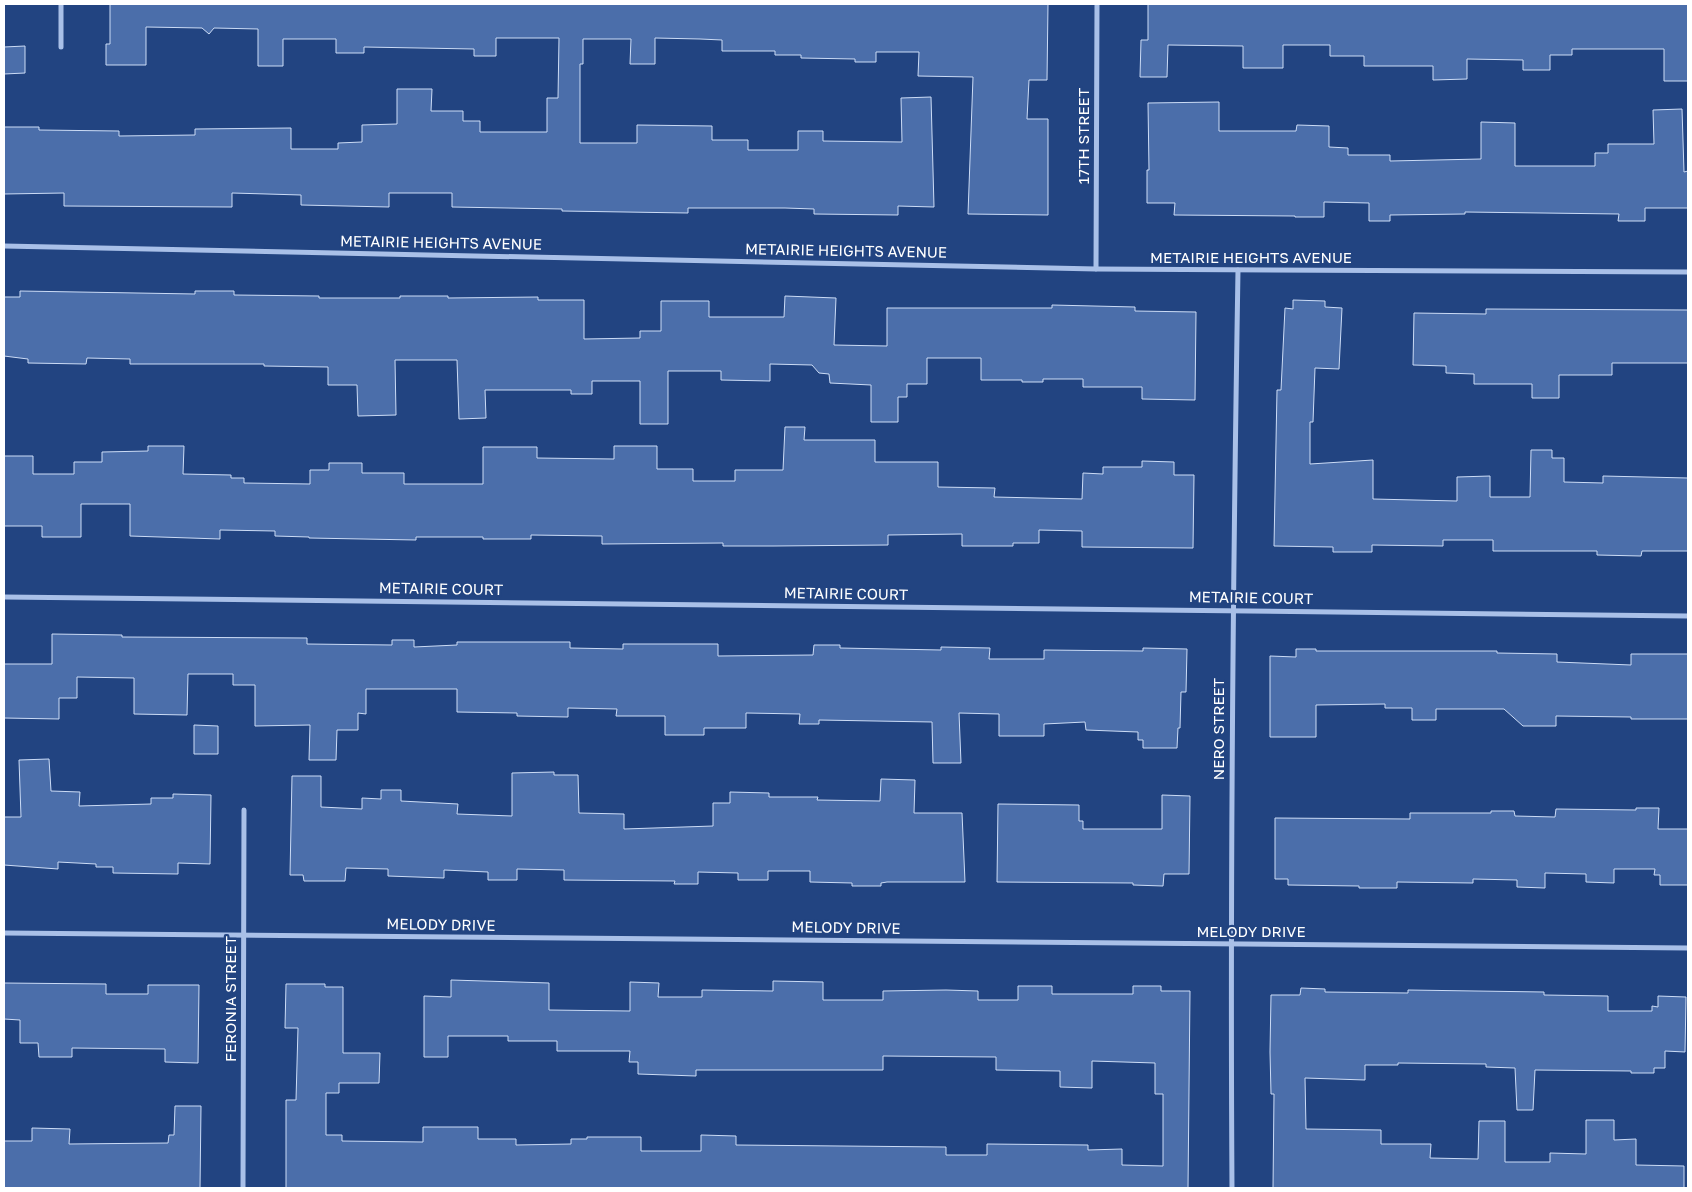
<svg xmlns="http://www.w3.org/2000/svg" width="1692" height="1192" viewBox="0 0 1692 1192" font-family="'Golos Text',sans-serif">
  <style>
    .building { fill: #4b6eaa; stroke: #ccdcf6 }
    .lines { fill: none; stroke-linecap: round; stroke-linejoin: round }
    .minor { stroke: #a9c0e8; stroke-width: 5 }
    .labels { text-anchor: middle; stroke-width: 4.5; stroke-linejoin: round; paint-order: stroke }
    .street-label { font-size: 15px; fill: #fff; stroke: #224481 }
  </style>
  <rect width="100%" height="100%" fill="#224481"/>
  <g class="building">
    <path d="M 110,4 L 1048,4 L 1047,80 L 1029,80 L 1027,119 L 1048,119 L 1048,215 L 968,214 L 973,77 L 918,76 L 919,52 L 876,52 L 876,62 L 855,62 L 855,59 L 801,58 L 801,55 L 775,55 L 775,51 L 722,51 L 722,40 L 700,39 L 655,38 L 655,64 L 630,64 L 631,39 L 583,39 L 583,64 L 580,64 L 580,143 L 637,143 L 637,125 L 712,126 L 712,140 L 748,140 L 748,150 L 798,150 L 798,131 L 823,131 L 823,141 L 902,142 L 901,98 L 931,97 L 934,207 L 898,206 L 898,215 L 814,214 L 814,209 L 785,208 L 688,208 L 688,213 L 562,211 L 562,209 L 452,207 L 452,193 L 389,193 L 389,207 L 301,205 L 301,195 L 232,193 L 232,207 L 64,206 L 64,193 L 4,194 L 4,127 L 39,127 L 39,130 L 119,131 L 119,136 L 195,135 L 195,129 L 291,128 L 291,149 L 338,149 L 338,143 L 362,142 L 362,125 L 397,124 L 397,89 L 432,89 L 431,111 L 463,111 L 463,121 L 480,121 L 480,132 L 547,132 L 547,98 L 558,98 L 559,38 L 496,38 L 496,56 L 474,56 L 474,49 L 364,47 L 364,53 L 336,53 L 336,39 L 283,39 L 283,66 L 258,66 L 258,29 L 214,28 L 209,34 L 202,28 L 146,27 L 146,65 L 106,65 L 106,44 L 110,44 Z"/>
    <path d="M 1148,4 L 1688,4 L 1688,81 L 1664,81 L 1664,49 L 1572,49 L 1572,55 L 1550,55 L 1550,70 L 1523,70 L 1523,60 L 1467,59 L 1467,79 L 1433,80 L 1433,66 L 1364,66 L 1364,56 L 1330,56 L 1330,45 L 1283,45 L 1283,68 L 1243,68 L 1243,46 L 1168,45 L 1167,77 L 1140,77 L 1141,40 L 1148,40 Z"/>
    <path d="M 25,46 L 25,73 L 4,74 L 4,47 Z"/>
    <path d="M 1219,102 L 1219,131 L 1296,131 L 1297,125 L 1329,126 L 1329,147 L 1348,148 L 1348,155 L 1390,155 L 1390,161 L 1481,159 L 1481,122 L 1515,123 L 1515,166 L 1595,166 L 1595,153 L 1608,153 L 1608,144 L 1654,144 L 1653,110 L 1682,109 L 1684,172 L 1688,171 L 1688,208 L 1645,208 L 1645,221 L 1618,221 L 1619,214 L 1465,212 L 1465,214 L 1390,215 L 1390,221 L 1369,221 L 1369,203 L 1324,202 L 1324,217 L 1295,217 L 1295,216 L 1174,215 L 1175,203 L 1147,203 L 1147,170 L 1149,170 L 1148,103 Z"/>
    <path d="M 20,291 L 195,294 L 195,291 L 234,291 L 234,295 L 319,296 L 319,298 L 400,298 L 400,296 L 448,296 L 448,298 L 538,297 L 538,300 L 584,300 L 584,339 L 640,338 L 640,331 L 661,331 L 661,301 L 709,301 L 709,317 L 784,317 L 785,296 L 836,298 L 834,345 L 887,346 L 887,308 L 1052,308 L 1052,305 L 1135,307 L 1135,311 L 1196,312 L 1195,400 L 1142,399 L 1142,387 L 1083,387 L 1083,379 L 1043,379 L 1043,382 L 1022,382 L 1022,380 L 981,380 L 981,358 L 927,358 L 927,384 L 907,384 L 907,397 L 898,397 L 898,422 L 871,422 L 871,385 L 830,383 L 829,374 L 819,373 L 812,365 L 770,364 L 770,381 L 721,380 L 721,371 L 668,371 L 668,424 L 640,424 L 640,381 L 592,381 L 592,394 L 571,394 L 571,390 L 485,390 L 486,418 L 459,419 L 457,360 L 395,360 L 396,415 L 358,416 L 357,385 L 328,385 L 328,367 L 264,366 L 264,364 L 130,364 L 130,359 L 87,358 L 86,364 L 28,363 L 28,359 L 4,356 L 4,297 L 20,297 Z"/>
    <path d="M 1293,300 L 1325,301 L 1325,307 L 1342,308 L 1339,369 L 1315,368 L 1313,422 L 1310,422 L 1310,464 L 1373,460 L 1373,499 L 1457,501 L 1457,477 L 1490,476 L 1490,497 L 1530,497 L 1531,450 L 1552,450 L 1552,458 L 1564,458 L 1564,482 L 1603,483 L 1603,476 L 1688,478 L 1688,551 L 1642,551 L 1641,556 L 1597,555 L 1597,551 L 1493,551 L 1493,540 L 1443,540 L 1443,546 L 1372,545 L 1372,552 L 1333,552 L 1333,547 L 1274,546 L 1277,390 L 1281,390 L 1285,308 L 1293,309 Z"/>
    <path d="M 1486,309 L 1688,310 L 1688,363 L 1612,363 L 1612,375 L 1559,375 L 1559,398 L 1532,398 L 1532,384 L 1474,384 L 1474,374 L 1446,373 L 1446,366 L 1413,365 L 1414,313 L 1486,314 Z"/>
    <path d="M 785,427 L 805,427 L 804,440 L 875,440 L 875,462 L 938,462 L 938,487 L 995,488 L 994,497 L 1082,499 L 1083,473 L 1103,474 L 1103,467 L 1142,467 L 1142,461 L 1174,462 L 1174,475 L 1194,475 L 1193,548 L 1082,547 L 1082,531 L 1039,530 L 1039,543 L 1013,543 L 1013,546 L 962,546 L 962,534 L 888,535 L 888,545 L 774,546 L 723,546 L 723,543 L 602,544 L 602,536 L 531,535 L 531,539 L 483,539 L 483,537 L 416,537 L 416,540 L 309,538 L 309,537 L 275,536 L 275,531 L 220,530 L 220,539 L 130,536 L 130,504 L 81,504 L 81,537 L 42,537 L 42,526 L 4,526 L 4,456 L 33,456 L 33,474 L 74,474 L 74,462 L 102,462 L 102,452 L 148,451 L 148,446 L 184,446 L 183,474 L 231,475 L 231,478 L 244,478 L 244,483 L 310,484 L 310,470 L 329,470 L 329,463 L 362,463 L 362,473 L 404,473 L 404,484 L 483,484 L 483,447 L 537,447 L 537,458 L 614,459 L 614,446 L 657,446 L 657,469 L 693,469 L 693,481 L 735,481 L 735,470 L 783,470 Z"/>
    <path d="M 52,634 L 122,635 L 122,637 L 307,638 L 307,644 L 392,645 L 392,640 L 414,640 L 414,647 L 457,645 L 457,642 L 570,642 L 570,648 L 623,649 L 623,644 L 718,644 L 718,656 L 813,655 L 814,645 L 840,645 L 840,648 L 941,650 L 941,647 L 990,648 L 989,659 L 1044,659 L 1044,650 L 1143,651 L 1143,648 L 1187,649 L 1186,692 L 1181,692 L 1180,728 L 1178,728 L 1177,748 L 1143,748 L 1143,740 L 1138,740 L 1138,732 L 1086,730 L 1085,722 L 1044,724 L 1044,736 L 999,736 L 999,714 L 959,713 L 961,763 L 933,763 L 932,722 L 819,720 L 819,724 L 799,724 L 800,714 L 746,713 L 746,728 L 704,728 L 704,735 L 665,735 L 665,716 L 616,716 L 617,709 L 568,708 L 568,717 L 517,716 L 517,713 L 457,712 L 457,689 L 366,689 L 366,714 L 358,713 L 358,730 L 337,730 L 336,760 L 309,760 L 310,725 L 255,726 L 255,685 L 233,685 L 233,674 L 188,674 L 187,715 L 134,714 L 134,678 L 77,677 L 77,698 L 59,698 L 59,719 L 4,718 L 4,664 L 52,664 Z"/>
    <path d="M 1296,649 L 1316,649 L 1316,651 L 1497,651 L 1497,653 L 1557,654 L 1557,662 L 1631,665 L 1631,654 L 1688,654 L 1688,719 L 1631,719 L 1631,717 L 1556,716 L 1556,726 L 1523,726 L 1504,709 L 1436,709 L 1436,720 L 1412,720 L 1412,708 L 1385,708 L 1385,704 L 1316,705 L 1316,737 L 1270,737 L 1270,656 L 1296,657 Z"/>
    <path d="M 194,725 L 218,726 L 218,754 L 194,754 Z"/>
    <path d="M 49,759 L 51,791 L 80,792 L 79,806 L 151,804 L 151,798 L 173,798 L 173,794 L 211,795 L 210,864 L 178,863 L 178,874 L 113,873 L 113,867 L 96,867 L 96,864 L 58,862 L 58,869 L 4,865 L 4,817 L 21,817 L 19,760 Z"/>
    <path d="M 554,772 L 554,775 L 578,775 L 579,813 L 624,814 L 624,829 L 713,826 L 713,803 L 730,803 L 730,792 L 769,793 L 769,797 L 818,797 L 817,800 L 880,801 L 881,779 L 915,780 L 914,813 L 962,813 L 965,882 L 887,882 L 881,883 L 881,886 L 852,886 L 852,883 L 810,882 L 810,871 L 768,871 L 768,880 L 738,880 L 738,873 L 698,872 L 698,884 L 674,884 L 675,881 L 564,880 L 564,870 L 517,869 L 517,880 L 488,880 L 488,872 L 444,870 L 444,878 L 388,876 L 388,869 L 346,868 L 345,881 L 304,881 L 303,875 L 290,875 L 292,776 L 321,776 L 321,807 L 362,809 L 362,798 L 381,799 L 381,790 L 401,790 L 401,801 L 458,804 L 457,814 L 512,816 L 512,773 Z"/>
    <path d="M 1162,795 L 1190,796 L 1189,874 L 1164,874 L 1163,886 L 1133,885 L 1133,883 L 997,882 L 998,804 L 1079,805 L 1079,821 L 1083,821 L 1083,829 L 1162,829 Z"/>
    <path d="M 1636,808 L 1659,808 L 1658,829 L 1688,829 L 1688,885 L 1660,885 L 1660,875 L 1654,875 L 1655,869 L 1614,869 L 1614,883 L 1586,882 L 1586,874 L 1545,873 L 1545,888 L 1517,887 L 1517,880 L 1473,879 L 1473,883 L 1397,882 L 1397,888 L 1359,888 L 1359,886 L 1288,885 L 1288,879 L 1275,879 L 1275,818 L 1410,819 L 1410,813 L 1491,813 L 1491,811 L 1514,811 L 1515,816 L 1555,817 L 1556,809 L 1636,810 Z"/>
    <path d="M 451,980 L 549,983 L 549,1010 L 630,1011 L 630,982 L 659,983 L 658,997 L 702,997 L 702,990 L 773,991 L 773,981 L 823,982 L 823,1000 L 883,1000 L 883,991 L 946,990 L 978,991 L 978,1000 L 1018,1000 L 1018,986 L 1052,986 L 1052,994 L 1133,994 L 1133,986 L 1161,986 L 1161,991 L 1190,991 L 1188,1188 L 286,1188 L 286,1100 L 296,1100 L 298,1028 L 285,1028 L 286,984 L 325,984 L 325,987 L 343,987 L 343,1053 L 380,1053 L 379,1083 L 339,1083 L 339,1093 L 326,1093 L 326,1135 L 342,1135 L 342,1141 L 423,1142 L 423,1127 L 478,1127 L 478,1139 L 516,1139 L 516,1145 L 571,1144 L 571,1139 L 587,1139 L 587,1137 L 641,1137 L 641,1151 L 701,1151 L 701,1135 L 736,1136 L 736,1145 L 946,1147 L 946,1155 L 987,1155 L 987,1144 L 1088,1145 L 1088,1150 L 1122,1149 L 1122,1165 L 1163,1166 L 1163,1094 L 1155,1094 L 1155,1063 L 1092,1061 L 1092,1088 L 1060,1087 L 1060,1071 L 996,1070 L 996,1057 L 883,1056 L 883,1070 L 696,1070 L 696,1076 L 638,1074 L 638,1062 L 629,1062 L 630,1051 L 557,1051 L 557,1041 L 508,1041 L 508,1036 L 448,1036 L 448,1057 L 424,1057 L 424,996 L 451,997 Z"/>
    <path d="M 4,983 L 106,984 L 106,994 L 148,994 L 148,985 L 199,985 L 198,1063 L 165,1062 L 165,1049 L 72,1048 L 72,1057 L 39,1057 L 38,1043 L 20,1043 L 20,1020 L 4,1019 Z"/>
    <path d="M 1301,988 L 1325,989 L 1325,992 L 1408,993 L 1408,990 L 1544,992 L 1544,995 L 1608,996 L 1608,1011 L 1652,1011 L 1652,1006 L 1658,1007 L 1658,996 L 1686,997 L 1685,1052 L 1665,1051 L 1665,1068 L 1654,1068 L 1654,1073 L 1631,1073 L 1631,1071 L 1535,1070 L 1533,1110 L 1517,1110 L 1515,1068 L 1486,1067 L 1486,1064 L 1398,1063 L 1398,1065 L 1365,1065 L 1365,1080 L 1305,1078 L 1306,1129 L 1381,1130 L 1381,1144 L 1431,1144 L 1430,1158 L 1478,1159 L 1479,1121 L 1505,1121 L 1505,1162 L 1550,1162 L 1550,1153 L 1586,1154 L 1586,1120 L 1614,1120 L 1614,1140 L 1636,1139 L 1636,1165 L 1684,1166 L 1684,1188 L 1273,1188 L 1274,1094 L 1271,1094 L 1270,1052 L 1271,995 L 1300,995 Z"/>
    <path d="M 175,1106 L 201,1106 L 200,1188 L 4,1188 L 4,1141 L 32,1141 L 32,1128 L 70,1129 L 69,1144 L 168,1143 L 169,1135 L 174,1135 Z"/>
  </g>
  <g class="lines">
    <g class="minor">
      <path d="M 61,4 L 61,47"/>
      <path d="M 4,246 L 1096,269 L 1688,272"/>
      <path d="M 1096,269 L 1097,4"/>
      <path d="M 4,597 L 1688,616"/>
      <path d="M 4,933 L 1688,948"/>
      <path d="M 243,1188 L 244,810"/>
      <path d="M 1232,1188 C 1230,882 1233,576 1238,270"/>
    </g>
  </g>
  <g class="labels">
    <g class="street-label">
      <text transform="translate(1084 136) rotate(-90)" y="5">17TH STREET</text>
      <text transform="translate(441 243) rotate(1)" y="5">METAIRIE HEIGHTS AVENUE</text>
      <text transform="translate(846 251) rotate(1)" y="5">METAIRIE HEIGHTS AVENUE</text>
      <text x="1251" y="263">METAIRIE HEIGHTS AVENUE</text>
      <text transform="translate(441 589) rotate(1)" y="5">METAIRIE COURT</text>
      <text transform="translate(846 594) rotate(1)" y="5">METAIRIE COURT</text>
      <text transform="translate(1251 598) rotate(1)" y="5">METAIRIE COURT</text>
      <text transform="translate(1219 729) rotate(-90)" y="5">NERO STREET</text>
      <text transform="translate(441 925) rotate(1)" y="5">MELODY DRIVE</text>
      <text transform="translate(846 928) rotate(1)" y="5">MELODY DRIVE</text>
      <text x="1251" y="937">MELODY DRIVE</text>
      <text transform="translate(231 999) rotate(-90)" y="5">FERONIA STREET</text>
    </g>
  </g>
  <rect width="1692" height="1192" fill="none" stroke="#ffffff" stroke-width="10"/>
</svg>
